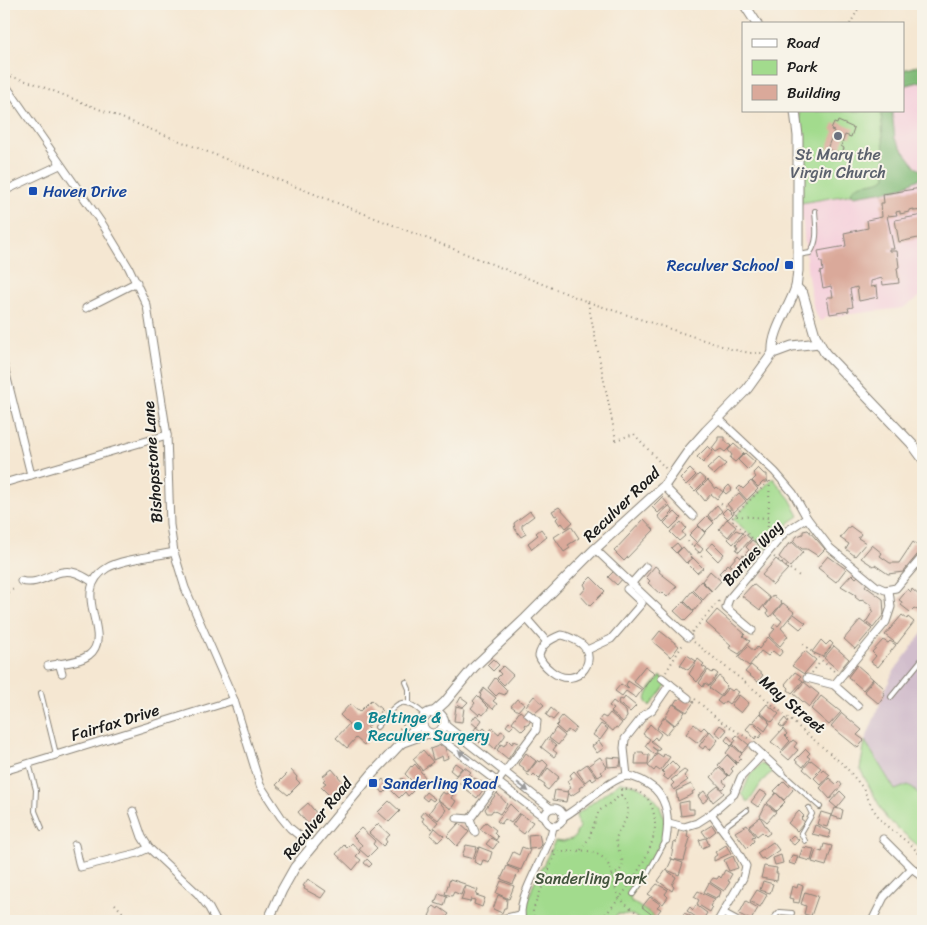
<svg xmlns="http://www.w3.org/2000/svg" width="927" height="925" viewBox="0 0 927 925" font-family="Sriracha,sans-serif">
  <style>
    .built { fill: #f5cfdb }
    .industrial { fill: #d1bdcc }
    .green { fill: #a2db8d; stroke: #5f7c54 }
    .forest { fill: #81bb78; stroke: #4e6c4a }
    .building { fill: #daa99a }
    .lines { fill: none; stroke-linecap: round; stroke-linejoin: round }
    .service-casing { stroke: #888277; stroke-width: 6 }
    .minor-casing { stroke: #888277; stroke-width: 9 }
    .tertiary-casing { stroke: #888277; stroke-width: 11 }
    .path { stroke: #888277; stroke-width: 2; stroke-dasharray: 1 4; stroke-linecap: butt }
    .service { stroke: #fff; stroke-width: 4 }
    .minor { stroke: #fff; stroke-width: 7 }
    .tertiary { stroke: #fff; stroke-width: 9 }
    .oneway { fill: #999 }
    .worship-dot { fill: #6b7280; stroke: #f7f3e8; stroke-width: 2 }
    .transit-dot { fill: #1a4fb4; stroke: #f7f3e8; stroke-width: 2 }
    .culture-dot { fill: #0f9aa8; stroke: #f7f3e8; stroke-width: 2 }
    .labels { text-anchor: middle; stroke-width: 4; stroke-linejoin: round; paint-order: stroke }
    .worship-label { font-size: 16px; fill: #5b616d; stroke: #f7f3e8 }
    .transit-label { font-size: 16px; fill: #164399; stroke: #f7f3e8; text-anchor: start }
    .street-label { font-size: 16px; fill: #1c1c1c; stroke: #f7f3e8 }
    .culture-label { font-size: 16px; fill: #0d838f; stroke: #f7f3e8; text-anchor: start }
    .park-label { font-size: 16px; fill: #44553e; stroke: #f7f3e8 }
  </style>
  <rect width="100%" height="100%" fill="#f7f3e8"/>
  <filter id="ink" filterUnits="userSpaceOnUse"><feTurbulence type="fractalNoise" baseFrequency=".02" numOctaves="2"/><feDisplacementMap in="SourceGraphic" scale="10" xChannelSelector="R" yChannelSelector="G"/><feConvolveMatrix kernelMatrix="1 2 1 2 8 2 1 2 1" color-interpolation-filters="sRGB"/></filter>
  <filter id="wash" filterUnits="userSpaceOnUse"><feTurbulence type="fractalNoise" baseFrequency=".0096" numOctaves="4" result="noise"/><feDisplacementMap in="SourceGraphic" scale="20" xChannelSelector="R" yChannelSelector="G"/><feGaussianBlur stdDeviation="1.12" result="paint"/><feColorMatrix in="noise" values="0 0 0 0 0 0 0 0 0 0 0 0 0 0 0 0 0 1.4 0 .05"/><feComposite in="paint" operator="in"/></filter>
  <g filter="url(#wash)">
    <rect width="100%" height="100%" fill="#f5e7d2"/>
    <path class="built" d="M 923,75 L 923,295 L 903,308 L 826,317 L 825,319 L 820,321 L 814,311 L 808,277 L 801,203 L 888,188 L 882,111 L 903,111 L 903,78 Z"/>
    <path class="industrial" d="M 923,632 L 923,797 L 908,785 L 895,790 L 865,741 L 892,674 Z"/>
    <g class="green">
      <path d="M 799,111 L 882,111 L 888,188 L 801,203 Z"/>
      <path d="M 773,478 L 790,499 L 799,516 L 790,522 L 767,550 L 733,519 Z"/>
      <path d="M 661,676 L 666,685 L 650,706 L 646,702 C 646,691 654,684 661,676 Z"/>
      <path d="M 865,741 L 895,790 L 908,785 L 923,797 L 923,850 L 886,818 L 860,769 Z"/>
      <path d="M 761,764 L 767,766 L 773,772 C 761,778 757,793 748,802 L 742,794 L 750,775 Z"/>
      <path d="M 620,782 C 651,784 672,810 662,841 C 660,846 656,850 654,854 C 645,868 636,883 630,898 L 631,901 L 661,921 L 643,921 L 632,915 L 618,914 L 611,921 L 528,921 L 525,909 L 534,883 L 555,841 L 563,842 L 574,838 L 579,827 L 576,815 Z"/>
    </g>
    <g class="forest">
      <path d="M 919,65 L 923,65 L 923,81 L 903,86 L 903,70 Z"/>
      <path d="M 881,111 L 892,111 L 895,139 L 917,168 L 923,171 L 923,177 L 898,189 L 854,196 L 851,193 C 855,179 877,186 886,177 Z"/>
    </g>
    <g id="blocks">
      <g class="building">
        <path d="M 838,121 L 854,128 L 851,137 L 845,135 L 841,146 L 844,148 L 842,153 L 839,152 L 838,153 L 827,149 L 834,131 L 831,130 L 834,123 L 837,124 Z"/>
        <path d="M 921,188 L 923,193 L 923,210 L 914,211 L 914,209 L 909,210 L 909,212 L 900,214 L 900,211 L 896,212 L 897,215 L 887,216 L 894,249 L 889,249 L 889,251 L 897,251 L 899,267 L 897,268 L 899,283 L 883,285 L 882,278 L 871,281 L 871,287 L 877,286 L 878,297 L 859,301 L 857,287 L 850,289 L 853,307 L 848,308 L 849,311 L 830,314 L 827,297 L 833,297 L 831,286 L 823,288 L 820,272 L 823,271 L 822,262 L 820,262 L 818,251 L 846,246 L 844,233 L 868,228 L 867,220 L 882,217 L 881,203 L 884,203 L 883,194 Z"/>
        <path d="M 923,215 L 923,237 L 899,242 L 895,220 Z"/>
        <path d="M 718,437 L 725,437 L 725,441 L 731,446 L 725,452 L 721,449 L 716,452 L 712,448 L 718,440 Z"/>
        <path d="M 734,444 L 744,453 L 735,462 L 730,458 L 732,455 L 728,450 Z"/>
        <path d="M 708,446 L 713,451 L 703,463 L 697,457 Z"/>
        <path d="M 745,453 L 755,462 L 748,470 L 738,460 Z"/>
        <path d="M 719,458 L 726,464 L 714,475 L 707,469 Z"/>
        <path d="M 758,468 L 764,474 L 767,474 L 767,482 L 763,482 L 758,487 L 752,481 L 756,477 L 753,473 Z"/>
        <path d="M 690,469 L 696,475 L 686,485 L 680,479 Z"/>
        <path d="M 699,474 L 706,480 L 695,491 L 689,485 Z"/>
        <path d="M 708,480 L 715,489 L 717,487 L 723,492 L 717,499 L 711,494 L 705,501 L 697,491 Z"/>
        <path d="M 751,481 L 758,489 L 747,500 L 737,489 L 740,486 L 743,489 Z"/>
        <path d="M 729,485 L 732,489 L 726,494 L 723,491 Z"/>
        <path d="M 739,493 L 746,501 L 734,512 L 727,504 Z"/>
        <path d="M 662,497 L 668,504 L 658,513 L 652,507 Z"/>
        <path d="M 717,505 L 722,511 L 713,521 L 708,515 Z"/>
        <path d="M 669,506 L 673,512 L 663,522 L 658,516 Z"/>
        <path d="M 559,507 L 573,522 L 566,528 L 562,523 L 560,525 L 556,519 L 558,517 L 557,515 L 555,516 L 552,511 Z"/>
        <path d="M 727,508 L 733,514 L 728,519 L 722,513 Z"/>
        <path d="M 530,511 L 534,516 L 522,525 L 522,528 L 526,534 L 521,537 L 515,529 L 514,523 Z"/>
        <path d="M 675,512 L 681,518 L 670,529 L 664,523 Z"/>
        <path d="M 707,516 L 714,523 L 705,532 L 698,525 Z"/>
        <path d="M 644,519 L 654,530 L 624,561 L 614,551 Z"/>
        <path d="M 727,519 L 736,527 L 728,537 L 719,529 Z"/>
        <path d="M 681,522 L 686,528 L 682,532 L 685,536 L 679,541 L 670,532 Z"/>
        <path d="M 571,526 L 579,538 L 568,545 L 570,548 L 564,552 L 554,537 Z"/>
        <path d="M 698,526 L 705,533 L 697,543 L 689,535 Z"/>
        <path d="M 850,526 L 861,534 L 858,538 L 866,543 L 855,556 L 846,549 L 849,544 L 840,538 Z"/>
        <path d="M 541,529 L 547,537 L 532,549 L 528,543 L 538,535 L 536,533 Z"/>
        <path d="M 736,530 L 743,533 L 733,544 L 728,539 Z"/>
        <path d="M 808,530 L 825,549 L 818,556 L 807,549 L 802,549 L 793,541 L 797,536 L 803,534 L 803,531 Z"/>
        <path d="M 745,534 L 751,539 L 739,552 L 736,550 L 738,547 L 736,544 Z"/>
        <path d="M 752,540 L 759,545 L 760,553 L 757,553 L 751,560 L 745,554 L 749,550 L 746,547 Z"/>
        <path d="M 792,542 L 803,552 L 790,567 L 779,557 L 781,554 L 789,543 L 790,545 Z"/>
        <path d="M 913,542 L 922,549 L 903,572 L 888,574 L 875,565 L 873,566 L 861,558 L 872,545 L 882,553 L 880,556 L 890,563 L 899,563 Z"/>
        <path d="M 677,543 L 681,548 L 676,553 L 671,548 Z"/>
        <path d="M 696,543 L 703,549 L 700,553 L 693,547 Z"/>
        <path d="M 713,543 L 724,554 L 718,561 L 706,549 Z"/>
        <path d="M 683,547 L 692,557 L 686,563 L 677,553 Z"/>
        <path d="M 738,555 L 741,558 L 743,555 L 748,561 L 746,563 L 748,564 L 739,573 L 730,564 Z"/>
        <path d="M 828,556 L 846,569 L 836,582 L 818,568 Z"/>
        <path d="M 693,558 L 703,568 L 697,573 L 687,563 Z"/>
        <path d="M 776,559 L 788,569 L 773,585 L 762,575 Z"/>
        <path d="M 728,564 L 739,574 L 730,583 L 719,573 Z"/>
        <path d="M 655,566 L 660,570 L 659,572 L 677,586 L 667,597 L 662,592 L 660,594 L 648,583 L 650,581 L 646,577 Z"/>
        <path d="M 615,570 L 623,578 L 617,585 L 608,577 Z"/>
        <path d="M 710,571 L 721,581 L 712,591 L 702,581 Z"/>
        <path d="M 852,574 L 856,578 L 858,576 L 867,583 L 865,586 L 883,599 L 884,614 L 873,628 L 866,622 L 873,611 L 871,605 L 862,599 L 860,601 L 855,597 L 856,595 L 841,586 Z"/>
        <path d="M 591,577 L 605,591 L 590,606 L 580,595 L 586,588 L 584,584 Z"/>
        <path d="M 701,581 L 711,591 L 703,600 L 693,590 Z"/>
        <path d="M 753,584 L 770,598 L 760,610 L 742,596 Z"/>
        <path d="M 908,589 L 911,592 L 912,589 L 922,598 L 919,602 L 923,607 L 919,611 L 914,608 L 910,612 L 901,605 L 902,602 L 899,600 Z"/>
        <path d="M 692,591 L 702,601 L 694,611 L 684,601 Z"/>
        <path d="M 773,595 L 782,603 L 770,617 L 767,613 L 768,611 L 764,607 Z"/>
        <path d="M 683,602 L 694,612 L 685,621 L 674,611 Z"/>
        <path d="M 783,603 L 794,612 L 781,628 L 788,636 L 780,646 L 769,636 L 775,629 L 772,628 L 775,624 L 778,626 L 782,621 L 774,614 Z"/>
        <path d="M 717,610 L 745,634 L 743,636 L 750,641 L 739,654 L 729,648 L 731,645 L 706,623 Z"/>
        <path d="M 794,614 L 806,623 L 800,629 L 789,620 Z"/>
        <path d="M 902,615 L 907,619 L 908,617 L 914,622 L 897,644 L 885,635 Z"/>
        <path d="M 860,620 L 872,629 L 855,649 L 844,639 Z"/>
        <path d="M 660,631 L 679,646 L 671,657 L 652,641 Z"/>
        <path d="M 768,637 L 783,651 L 779,656 L 773,651 L 768,656 L 761,651 L 749,666 L 738,657 L 748,646 L 754,651 L 757,647 L 759,649 Z"/>
        <path d="M 821,640 L 826,645 L 830,641 L 833,644 L 823,657 L 812,652 Z"/>
        <path d="M 883,640 L 888,643 L 890,641 L 896,645 L 878,667 L 871,662 L 876,656 L 872,652 Z"/>
        <path d="M 834,646 L 849,659 L 839,671 L 824,658 Z"/>
        <path d="M 805,651 L 816,660 L 804,674 L 792,666 Z"/>
        <path d="M 687,655 L 696,661 L 688,670 L 680,665 Z"/>
        <path d="M 493,659 L 499,665 L 493,671 L 487,665 Z"/>
        <path d="M 698,659 L 704,664 L 702,666 L 707,669 L 697,682 L 689,674 Z"/>
        <path d="M 751,665 L 763,675 L 758,682 L 745,672 Z"/>
        <path d="M 857,665 L 873,679 L 863,690 L 848,677 Z"/>
        <path d="M 503,666 L 513,675 L 504,685 L 497,678 L 501,674 L 498,671 Z"/>
        <path d="M 645,666 L 655,673 L 643,689 L 633,681 Z"/>
        <path d="M 708,670 L 712,673 L 714,671 L 718,674 L 709,686 L 705,683 L 703,687 L 699,683 Z"/>
        <path d="M 795,672 L 801,676 L 799,678 L 803,681 L 792,693 L 788,690 L 789,688 L 785,684 Z"/>
        <path d="M 719,676 L 723,679 L 722,681 L 727,686 L 720,696 L 709,688 Z"/>
        <path d="M 495,678 L 507,690 L 505,695 L 499,693 L 496,696 L 488,688 Z"/>
        <path d="M 874,679 L 885,689 L 883,692 L 885,695 L 879,704 L 864,691 Z"/>
        <path d="M 628,681 L 642,690 L 636,698 L 626,691 L 622,696 L 615,691 L 621,684 L 628,689 L 629,688 L 626,685 Z"/>
        <path d="M 804,682 L 819,694 L 809,707 L 794,694 Z"/>
        <path d="M 484,688 L 496,698 L 493,701 L 497,704 L 493,709 L 480,698 L 481,695 L 480,694 Z"/>
        <path d="M 728,688 L 732,691 L 734,689 L 739,692 L 729,704 L 725,701 L 722,705 L 717,701 Z"/>
        <path d="M 683,695 L 694,702 L 687,712 L 674,704 L 677,699 L 679,700 Z"/>
        <path d="M 739,695 L 749,703 L 741,713 L 731,705 Z"/>
        <path d="M 477,696 L 489,708 L 483,715 L 481,713 L 479,715 L 471,708 L 475,703 L 473,701 Z"/>
        <path d="M 534,696 L 544,705 L 534,714 L 525,707 Z"/>
        <path d="M 821,696 L 841,712 L 829,725 L 811,709 Z"/>
        <path d="M 461,697 L 468,702 L 463,707 L 457,704 Z"/>
        <path d="M 625,697 L 636,706 L 630,712 L 618,703 L 619,699 L 623,700 Z"/>
        <path d="M 517,699 L 524,704 L 518,711 L 511,706 Z"/>
        <path d="M 371,700 L 382,710 L 367,728 L 374,734 L 364,745 L 356,738 L 347,748 L 336,738 L 349,724 L 340,715 L 350,704 L 359,712 Z"/>
        <path d="M 613,701 L 626,711 L 627,717 L 623,722 L 611,712 L 614,709 L 609,706 Z"/>
        <path d="M 673,704 L 685,712 L 675,725 L 665,717 Z"/>
        <path d="M 767,704 L 779,714 L 772,722 L 760,712 Z"/>
        <path d="M 456,706 L 464,708 L 462,722 L 454,721 Z"/>
        <path d="M 551,708 L 558,714 L 553,720 L 546,715 Z"/>
        <path d="M 520,711 L 531,720 L 528,725 L 526,724 L 525,725 L 526,727 L 522,731 L 512,722 Z"/>
        <path d="M 610,713 L 622,723 L 618,728 L 616,727 L 613,731 L 599,720 L 602,716 L 606,718 Z"/>
        <path d="M 760,713 L 769,721 L 768,722 L 770,723 L 765,731 L 753,721 Z"/>
        <path d="M 842,713 L 862,730 L 857,735 L 864,740 L 858,748 L 831,726 Z"/>
        <path d="M 476,715 L 482,720 L 477,727 L 471,722 Z"/>
        <path d="M 562,716 L 576,728 L 572,733 L 568,730 L 565,734 L 556,726 L 559,723 L 558,721 Z"/>
        <path d="M 664,717 L 674,725 L 666,735 L 657,728 Z"/>
        <path d="M 785,718 L 788,722 L 783,728 L 779,725 Z"/>
        <path d="M 509,722 L 513,726 L 510,729 L 506,726 Z"/>
        <path d="M 752,722 L 763,733 L 759,738 L 757,736 L 755,739 L 746,729 Z"/>
        <path d="M 601,724 L 608,729 L 600,740 L 593,735 Z"/>
        <path d="M 650,724 L 661,734 L 657,740 L 655,737 L 651,741 L 660,748 L 658,751 L 652,747 L 657,751 L 655,755 L 645,746 L 650,739 L 643,734 Z"/>
        <path d="M 694,724 L 701,730 L 704,727 L 708,731 L 698,743 L 686,734 Z"/>
        <path d="M 720,725 L 727,730 L 721,737 L 715,732 Z"/>
        <path d="M 476,727 L 481,731 L 484,728 L 488,732 L 480,743 L 471,735 Z"/>
        <path d="M 492,728 L 499,734 L 501,731 L 505,733 L 505,736 L 495,749 L 485,740 Z"/>
        <path d="M 556,728 L 565,736 L 558,745 L 549,738 Z"/>
        <path d="M 783,729 L 787,734 L 785,736 L 790,741 L 782,750 L 771,742 Z"/>
        <path d="M 710,731 L 718,740 L 710,750 L 705,746 L 703,749 L 699,746 Z"/>
        <path d="M 737,735 L 749,745 L 742,753 L 733,744 L 736,740 L 734,738 Z"/>
        <path d="M 728,736 L 734,743 L 731,746 L 725,740 Z"/>
        <path d="M 547,738 L 556,746 L 553,750 L 557,753 L 554,757 L 541,747 Z"/>
        <path d="M 508,740 L 512,744 L 514,741 L 519,743 L 508,759 L 497,750 L 501,744 L 504,746 Z"/>
        <path d="M 793,740 L 797,743 L 794,747 L 798,750 L 789,760 L 781,753 Z"/>
        <path d="M 599,741 L 604,748 L 597,753 L 592,746 Z"/>
        <path d="M 444,744 L 448,758 L 443,760 L 442,756 L 433,760 L 430,749 Z"/>
        <path d="M 732,745 L 742,754 L 739,757 L 741,759 L 737,763 L 726,753 Z"/>
        <path d="M 806,749 L 810,753 L 807,756 L 810,758 L 803,767 L 795,760 Z"/>
        <path d="M 423,750 L 433,762 L 422,770 L 413,759 Z"/>
        <path d="M 638,752 L 643,752 L 644,755 L 649,755 L 648,764 L 635,764 L 636,753 Z"/>
        <path d="M 526,753 L 536,761 L 527,773 L 523,770 L 524,768 L 518,764 Z"/>
        <path d="M 657,753 L 663,757 L 664,754 L 670,757 L 660,771 L 656,768 L 654,771 L 648,766 Z"/>
        <path d="M 727,755 L 736,764 L 731,769 L 733,771 L 729,776 L 718,765 Z"/>
        <path d="M 600,757 L 607,767 L 601,772 L 603,774 L 598,777 L 589,765 Z"/>
        <path d="M 607,757 L 621,758 L 620,766 L 608,767 Z"/>
        <path d="M 538,760 L 540,762 L 543,760 L 548,765 L 539,779 L 534,774 L 531,777 L 527,774 Z"/>
        <path d="M 811,760 L 821,768 L 812,777 L 803,769 Z"/>
        <path d="M 672,761 L 679,768 L 668,780 L 663,776 L 665,774 L 662,771 Z"/>
        <path d="M 455,763 L 462,768 L 456,775 L 450,770 Z"/>
        <path d="M 415,764 L 425,777 L 421,781 L 417,777 L 413,781 L 417,785 L 414,788 L 409,783 L 412,781 L 405,774 L 411,766 L 412,767 Z"/>
        <path d="M 587,764 L 597,778 L 593,781 L 590,778 L 585,782 L 577,771 Z"/>
        <path d="M 464,767 L 471,772 L 469,774 L 472,776 L 464,787 L 454,778 Z"/>
        <path d="M 548,768 L 559,777 L 548,790 L 544,787 L 545,785 L 539,781 Z"/>
        <path d="M 719,768 L 728,776 L 723,781 L 726,785 L 722,789 L 711,777 Z"/>
        <path d="M 332,769 L 343,782 L 330,796 L 321,787 L 326,783 L 323,781 L 325,779 L 323,776 Z"/>
        <path d="M 823,769 L 830,775 L 821,785 L 814,778 Z"/>
        <path d="M 291,770 L 297,777 L 296,779 L 300,783 L 288,795 L 276,785 Z"/>
        <path d="M 684,770 L 687,772 L 684,776 L 688,780 L 674,790 L 671,786 L 674,783 L 671,780 Z"/>
        <path d="M 574,771 L 585,784 L 579,788 L 580,790 L 571,796 L 567,791 L 571,788 L 567,781 L 572,778 L 570,775 Z"/>
        <path d="M 402,778 L 413,791 L 408,796 L 405,792 L 399,798 L 390,789 Z"/>
        <path d="M 474,778 L 487,785 L 477,798 L 466,789 Z"/>
        <path d="M 829,778 L 836,784 L 839,781 L 842,785 L 830,799 L 820,788 Z"/>
        <path d="M 383,779 L 389,787 L 383,793 L 377,785 Z"/>
        <path d="M 784,781 L 793,790 L 784,800 L 774,791 Z"/>
        <path d="M 691,784 L 695,790 L 692,792 L 693,794 L 678,801 L 676,791 Z"/>
        <path d="M 718,786 L 724,793 L 713,802 L 708,794 Z"/>
        <path d="M 555,790 L 568,792 L 566,802 L 553,800 Z"/>
        <path d="M 760,790 L 767,794 L 758,807 L 751,802 Z"/>
        <path d="M 704,791 L 709,798 L 703,803 L 698,796 Z"/>
        <path d="M 840,791 L 846,797 L 837,808 L 830,802 Z"/>
        <path d="M 426,792 L 435,799 L 433,801 L 429,798 L 427,801 L 422,797 Z"/>
        <path d="M 442,792 L 446,794 L 449,792 L 453,795 L 451,798 L 456,801 L 451,809 L 437,799 Z"/>
        <path d="M 497,793 L 507,804 L 500,814 L 493,810 L 491,813 L 487,813 L 485,809 Z"/>
        <path d="M 776,793 L 785,802 L 776,811 L 767,803 Z"/>
        <path d="M 438,800 L 446,810 L 438,820 L 429,813 Z"/>
        <path d="M 389,801 L 400,811 L 389,822 L 378,812 Z"/>
        <path d="M 689,801 L 689,809 L 694,809 L 694,814 L 681,816 L 679,803 Z"/>
        <path d="M 308,803 L 318,815 L 308,824 L 298,812 Z"/>
        <path d="M 510,804 L 519,813 L 511,823 L 505,819 L 501,824 L 497,821 Z"/>
        <path d="M 766,804 L 776,812 L 767,822 L 760,816 Z"/>
        <path d="M 835,808 L 843,810 L 841,819 L 832,816 Z"/>
        <path d="M 424,811 L 438,822 L 432,829 L 422,821 L 424,818 L 420,816 Z"/>
        <path d="M 799,811 L 804,816 L 801,819 L 805,822 L 797,831 L 788,823 Z"/>
        <path d="M 821,812 L 831,815 L 827,827 L 817,824 Z"/>
        <path d="M 520,814 L 533,822 L 524,834 L 512,825 Z"/>
        <path d="M 760,817 L 770,833 L 766,836 L 762,832 L 757,836 L 749,826 Z"/>
        <path d="M 486,822 L 496,830 L 494,833 L 498,837 L 496,840 L 480,829 Z"/>
        <path d="M 459,823 L 469,832 L 457,846 L 447,836 Z"/>
        <path d="M 378,824 L 390,835 L 385,839 L 387,842 L 383,846 L 369,833 Z"/>
        <path d="M 712,825 L 716,831 L 707,838 L 702,831 Z"/>
        <path d="M 747,825 L 755,836 L 752,837 L 754,841 L 747,848 L 735,832 Z"/>
        <path d="M 815,825 L 831,831 L 829,838 L 812,834 Z"/>
        <path d="M 361,828 L 375,841 L 373,844 L 377,848 L 368,857 L 359,849 L 362,845 L 353,836 Z"/>
        <path d="M 435,828 L 444,836 L 438,842 L 430,835 Z"/>
        <path d="M 679,829 L 688,831 L 687,837 L 690,838 L 684,861 L 671,859 L 674,842 L 676,843 Z"/>
        <path d="M 539,834 L 541,843 L 540,848 L 529,849 L 528,835 Z"/>
        <path d="M 793,835 L 799,840 L 794,845 L 788,840 Z"/>
        <path d="M 491,838 L 498,842 L 493,849 L 486,844 Z"/>
        <path d="M 706,838 L 709,845 L 702,848 L 699,840 Z"/>
        <path d="M 773,842 L 779,850 L 765,860 L 763,858 L 761,859 L 757,853 Z"/>
        <path d="M 352,843 L 360,852 L 356,856 L 361,860 L 353,870 L 336,854 L 344,845 L 347,848 Z"/>
        <path d="M 824,844 L 832,846 L 826,866 L 812,862 L 816,850 L 822,852 Z"/>
        <path d="M 466,845 L 477,847 L 473,859 L 462,856 Z"/>
        <path d="M 726,845 L 731,853 L 714,861 L 714,857 L 717,855 L 715,852 Z"/>
        <path d="M 479,847 L 492,852 L 489,862 L 483,860 L 481,865 L 474,862 Z"/>
        <path d="M 522,847 L 530,850 L 521,870 L 507,865 L 513,852 L 519,855 Z"/>
        <path d="M 803,847 L 814,849 L 811,861 L 799,858 Z"/>
        <path d="M 781,855 L 783,863 L 775,865 L 773,858 Z"/>
        <path d="M 792,855 L 798,856 L 795,865 L 789,863 Z"/>
        <path d="M 733,856 L 738,868 L 729,871 L 724,860 Z"/>
        <path d="M 367,859 L 372,864 L 369,867 L 364,863 Z"/>
        <path d="M 672,859 L 683,863 L 679,875 L 667,870 Z"/>
        <path d="M 507,866 L 519,871 L 513,884 L 501,879 Z"/>
        <path d="M 764,866 L 777,868 L 776,873 L 778,873 L 777,881 L 761,878 Z"/>
        <path d="M 666,870 L 676,877 L 672,885 L 674,887 L 672,891 L 658,881 Z"/>
        <path d="M 725,870 L 732,874 L 728,881 L 730,882 L 724,891 L 710,882 L 713,878 L 717,879 L 719,876 L 721,878 Z"/>
        <path d="M 308,879 L 326,891 L 321,898 L 304,889 L 305,887 L 303,886 Z"/>
        <path d="M 450,879 L 465,884 L 461,895 L 454,892 L 452,896 L 445,894 Z"/>
        <path d="M 501,881 L 514,886 L 509,899 L 496,893 Z"/>
        <path d="M 763,881 L 773,884 L 770,893 L 760,890 Z"/>
        <path d="M 709,883 L 721,891 L 719,897 L 717,896 L 716,898 L 704,892 Z"/>
        <path d="M 657,884 L 668,890 L 665,894 L 668,897 L 663,904 L 648,894 Z"/>
        <path d="M 798,884 L 803,886 L 799,903 L 793,902 L 794,899 L 789,898 L 792,886 L 797,888 Z"/>
        <path d="M 466,886 L 478,890 L 476,895 L 485,898 L 482,907 L 474,904 L 475,900 L 471,899 L 470,902 L 461,900 Z"/>
        <path d="M 757,890 L 767,895 L 760,907 L 750,901 Z"/>
        <path d="M 698,891 L 715,899 L 710,906 L 712,908 L 710,912 L 697,904 L 699,900 L 694,897 Z"/>
        <path d="M 805,892 L 818,896 L 811,916 L 804,914 L 806,906 L 801,904 Z"/>
        <path d="M 439,893 L 447,896 L 444,906 L 435,903 Z"/>
        <path d="M 498,895 L 507,899 L 506,908 L 504,908 L 502,913 L 493,909 Z"/>
        <path d="M 650,897 L 660,904 L 657,907 L 661,909 L 655,917 L 642,907 Z"/>
        <path d="M 746,901 L 758,908 L 751,920 L 739,914 Z"/>
        <path d="M 696,905 L 707,913 L 702,921 L 687,911 L 690,907 L 693,910 Z"/>
        <path d="M 434,906 L 438,909 L 439,907 L 449,914 L 443,921 L 436,921 L 429,916 L 431,912 L 431,909 Z"/>
        <path d="M 684,913 L 701,921 L 685,921 L 686,920 L 682,917 Z"/>
        <path d="M 789,916 L 801,919 L 800,921 L 787,921 Z"/>
        <path d="M 803,916 L 811,918 L 810,921 L 802,920 Z"/>
      </g>
    </g>
  </g>
  <g filter="url(#ink)">
    <use href="#blocks" fill-opacity="0" stroke="#888277" stroke-width="1"/>
    <g class="lines">
      <g class="service-casing">
        <g id="service">
          <path d="M 798,255 L 810,253 C 819,240 816,227 815,211"/>
          <path d="M 406,682 L 409,689 L 409,703"/>
          <path d="M 41,693 L 56,754"/>
          <path d="M 891,697 L 923,658"/>
          <path d="M 377,727 C 396,706 399,691 425,715"/>
          <path d="M 29,763 L 36,790 L 35,811 L 42,828"/>
          <path d="M 782,773 L 820,807"/>
          <path d="M 723,831 L 728,824 L 747,810"/>
          <path d="M 805,841 L 801,833 L 812,814 L 809,808"/>
          <path d="M 633,894 L 648,873 L 666,840"/>
          <path d="M 771,921 L 779,912 L 792,913"/>
        </g>
      </g>
      <g class="minor-casing">
        <g id="minor">
          <path d="M 4,83 L 103,225 L 129,268 L 147,306 L 167,435 L 170,525 L 174,552 L 185,588 L 234,700 L 260,785 L 281,817 L 290,828 L 312,846"/>
          <path d="M 4,191 L 60,165"/>
          <path d="M 86,308 L 137,282"/>
          <path d="M 4,366 L 31,475"/>
          <path d="M 719,419 L 775,472 L 793,493 L 807,518 L 830,548 L 876,586 L 885,590 L 896,588 L 923,556"/>
          <path d="M 4,483 L 167,435"/>
          <path d="M 664,486 L 693,516"/>
          <path d="M 595,549 L 688,637"/>
          <path d="M 21,581 C 42,587 55,566 76,573 C 82,575 88,579 93,582"/>
          <path d="M 631,584 L 646,567"/>
          <path d="M 526,618 L 547,642"/>
          <path d="M 752,630 L 726,608 L 729,599 L 785,532 L 807,518"/>
          <path d="M 561,635 C 566,635 570,638 575,640 C 605,654 578,693 551,671 C 546,667 541,662 539,656 C 541,644 551,639 561,635 Z"/>
          <path d="M 587,650 L 611,639 L 642,603 L 627,589"/>
          <path d="M 59,663 L 62,673"/>
          <path d="M 48,666 C 60,663 78,663 89,655 C 115,635 68,592 107,568 C 121,559 157,556 174,552"/>
          <path d="M 662,678 L 688,698"/>
          <path d="M 807,678 L 834,685 L 858,706"/>
          <path d="M 834,685 L 886,622 L 891,607 L 889,590"/>
          <path d="M 444,724 L 550,808"/>
          <path d="M 434,734 L 544,817"/>
          <path d="M 753,746 L 782,773"/>
          <path d="M 4,771 L 234,700"/>
          <path d="M 627,776 L 624,748 L 625,739 L 644,715 L 652,710 L 670,684"/>
          <circle cx="554" cy="817" r="9"/>
          <path d="M 133,811 L 142,837 L 149,848 L 198,894 L 209,908 L 216,921"/>
          <path d="M 711,814 L 734,845 L 746,866 L 743,878 L 718,921"/>
          <path d="M 563,817 C 579,809 613,776 628,776 C 638,777 647,783 655,789 C 669,803 669,822 666,840"/>
          <path d="M 457,818 L 470,819"/>
          <path d="M 470,819 L 536,730 L 537,721 L 528,714"/>
          <path d="M 470,819 L 475,832"/>
          <path d="M 669,823 L 684,827 L 697,823 L 711,814 L 734,794 L 741,777 L 762,755"/>
          <path d="M 883,839 L 912,868"/>
          <path d="M 75,845 L 80,867 L 138,853 L 149,848"/>
          <path d="M 723,913 L 738,921"/>
          <path d="M 494,921 L 519,915"/>
          <path d="M 523,921 C 512,902 551,850 553,826"/>
          <path d="M 872,921 L 884,897 L 912,868 L 923,877"/>
        </g>
      </g>
      <g class="tertiary-casing">
        <g id="tertiary">
          <path d="M 744,4 L 757,24"/>
          <path d="M 796,287 L 803,294 L 815,335 L 825,353 L 912,444 L 923,459"/>
          <path d="M 773,353 C 771,332 790,307 796,287 C 797,282 797,276 798,271 L 798,136 L 795,111"/>
          <path d="M 434,712 L 445,702 L 474,667 L 526,618 L 595,549 L 664,486 L 690,449 L 706,431 L 747,389 L 773,353 L 792,346 L 819,343"/>
          <circle cx="433" cy="723" r="11"/>
          <path d="M 403,742 L 428,733"/>
          <path d="M 268,921 L 282,890 L 295,867 L 372,774 L 422,721"/>
        </g>
      </g>
      <g class="path">
        <path d="M 850,24 L 861,4"/>
        <path d="M 6,75 L 33,83 L 588,302 L 731,349 L 750,353 L 763,353"/>
        <path d="M 588,302 L 616,440 L 634,434 L 667,470"/>
        <path d="M 721,504 L 727,507 L 737,516 L 768,518"/>
        <path d="M 688,541 L 702,557"/>
        <path d="M 767,542 L 770,479"/>
        <path d="M 763,548 L 731,519 L 770,480"/>
        <path d="M 774,557 L 802,578"/>
        <path d="M 4,596 L 16,587"/>
        <path d="M 692,632 L 720,600"/>
        <path d="M 694,642 L 756,691 L 845,766 L 863,788 L 873,809 L 883,823 L 911,845 L 923,858"/>
        <path d="M 803,644 L 835,672"/>
        <path d="M 666,672 L 683,644"/>
        <path d="M 812,673 L 821,661"/>
        <path d="M 695,699 L 720,721 L 749,739"/>
        <path d="M 369,740 L 371,742 L 395,734 L 406,721 L 409,724"/>
        <path d="M 581,850 L 589,838 L 599,811 L 621,795 L 621,789"/>
        <path d="M 553,851 C 568,854 584,846 599,855 C 614,863 611,883 619,896 C 625,907 642,916 654,921"/>
        <path d="M 612,876 C 633,865 616,854 616,838 C 623,821 636,812 621,795"/>
        <path d="M 115,904 L 122,912 L 125,921"/>
        <path d="M 536,921 L 533,915 L 533,910 L 556,852"/>
        <path d="M 598,921 C 617,906 650,859 654,834 C 656,825 655,816 652,807 C 647,793 635,789 621,789 L 619,786"/>
      </g>
      <use href="#service" class="service"/>
      <use href="#minor" class="minor"/>
      <use href="#tertiary" class="tertiary"/>
    </g>
    <defs><path id="oneway-solid" d="M-6-.8H1V-3.2L6.5 0L1 3.2V.8H-6Z" transform="scale(1.25)"/></defs>
    <g class="oneway">
      <use href="#oneway-solid" transform="translate(464 755) rotate(-143)"/>
      <use href="#oneway-solid" transform="translate(523 787) rotate(38)"/>
    </g>
  </g>
  <circle class="worship-dot" cx="838" cy="136" r="5"/>
  <g class="transit-dot">
    <rect x="28" y="186" width="10" height="10" rx="2.5"/>
    <rect x="784" y="260" width="10" height="10" rx="2.5"/>
    <rect x="368" y="778" width="10" height="10" rx="2.5"/>
  </g>
  <circle class="culture-dot" cx="358" cy="726" r="5"/>
  <g class="labels">
    <g class="worship-label">
      <text x="838" y="160">St Mary the<tspan x="838" dy="18">Virgin Church</tspan></text>
    </g>
    <g class="transit-label">
      <text x="43" y="197">Haven Drive</text>
      <text x="779" y="271" text-anchor="end">Reculver School</text>
      <text x="383" y="789">Sanderling Road</text>
    </g>
    <g class="street-label">
      <text transform="translate(152 462) rotate(-94)" y="6">Bishopstone Lane</text>
      <text transform="translate(621 504) rotate(-44)" y="6">Reculver Road</text>
      <text transform="translate(752 553) rotate(-48)" y="6">Barnes Way</text>
      <text transform="translate(793 704) rotate(40)" y="6">May Street</text>
      <text transform="translate(115 722) rotate(-17)" y="6">Fairfax Drive</text>
      <text transform="translate(317 818) rotate(-51)" y="6">Reculver Road</text>
    </g>
    <g class="culture-label">
      <text x="368" y="723">Beltinge &amp;<tspan x="368" dy="18">Reculver Surgery</tspan></text>
    </g>
    <g class="park-label">
      <text x="591" y="884">Sanderling Park</text>
    </g>
  </g>
  <rect width="927" height="925" fill="none" stroke="#f7f3e8" stroke-width="20"/>
  <rect x="742" y="22" width="162" height="90" fill="#f7f3e8" stroke="#9f9d96"/>
  <rect x="752" y="39" width="25" height="8" fill="#ffffff" stroke="#9f9d96"/>
  <text x="787" y="48" font-size="15" fill="#1c1c1c">Road</text>
  <rect x="752" y="60" width="25" height="15" fill="#a2db8d" stroke="#9f9d96"/>
  <text x="787" y="72" font-size="15" fill="#1c1c1c">Park</text>
  <rect x="752" y="85" width="25" height="15" fill="#daa99a" stroke="#9f9d96"/>
  <text x="787" y="98" font-size="15" fill="#1c1c1c">Building</text>
</svg>
